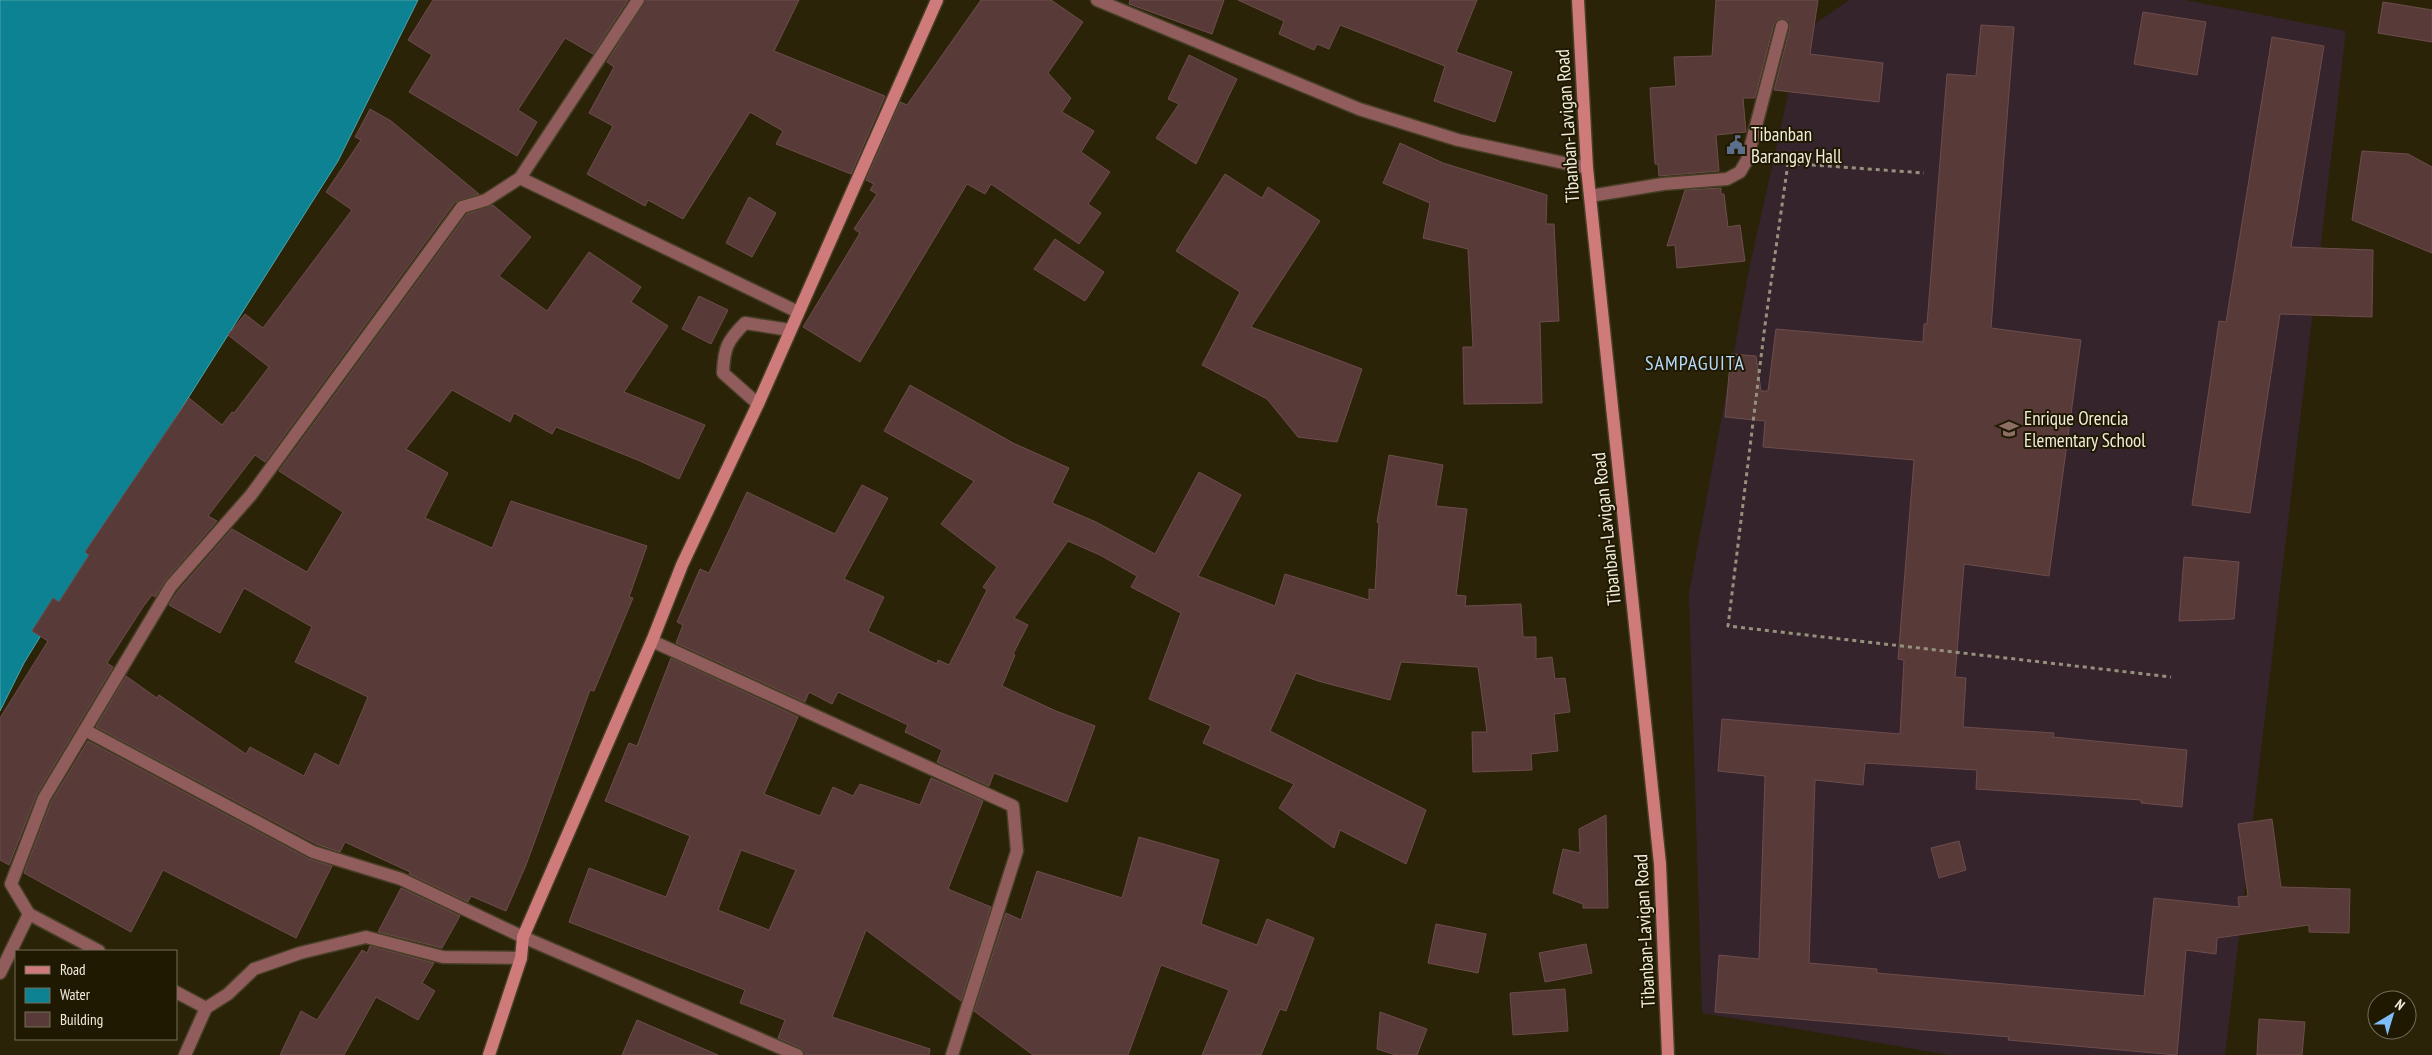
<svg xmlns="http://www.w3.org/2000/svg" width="2432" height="1055" viewBox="0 0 2432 1055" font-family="'PT Sans Narrow',sans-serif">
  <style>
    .education { fill: #36242d }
    .water { fill: #0c8292; stroke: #51a2a8 }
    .building { fill: #583a39; stroke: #6d4d4c; fill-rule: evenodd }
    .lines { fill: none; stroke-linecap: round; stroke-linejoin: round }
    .lane-casing { stroke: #463f26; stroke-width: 15 }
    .street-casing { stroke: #463f26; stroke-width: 15 }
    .secondary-casing { stroke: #463f26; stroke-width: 15 }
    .path { stroke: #96917c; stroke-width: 3; stroke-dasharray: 4 4; stroke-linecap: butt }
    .lane { stroke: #915c5c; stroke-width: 12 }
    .street { stroke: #915c5c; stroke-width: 12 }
    .secondary { stroke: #cf7b7c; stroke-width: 12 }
    .labels { text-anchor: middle; stroke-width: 4; stroke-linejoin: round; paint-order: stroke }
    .street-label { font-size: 19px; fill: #f1eddd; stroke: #201901 }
    .poi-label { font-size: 19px; fill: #f1eddd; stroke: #201901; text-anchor: start }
    .neighbourhood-label { font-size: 20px; letter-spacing: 1px; fill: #b6d9fb; stroke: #201901 }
  </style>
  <rect width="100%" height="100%" fill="#2a2308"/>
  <path class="education" d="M 1849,0 L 2185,0 L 2346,31 L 2225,1055 L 1950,1055 L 1702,1013 L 1689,593 L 1750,265 L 1802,33 Z"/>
  <path class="water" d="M 0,0 L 418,0 L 338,161 L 135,482 L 24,663 L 0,711 Z"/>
  <g class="building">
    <path d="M 433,0 L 628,0 L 593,54 L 565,38 L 518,110 L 537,122 L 517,156 L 409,92 L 432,55 L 408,40 Z"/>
    <path d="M 646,0 L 799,0 L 774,51 L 885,96 L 851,174 L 776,144 L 783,131 L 750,112 L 683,219 L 648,200 L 645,206 L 587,174 L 613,126 L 589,113 L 614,67 L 607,62 Z"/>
    <path d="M 981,0 L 1051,0 L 1083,22 L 1048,73 L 1071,98 L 1062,112 L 1094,131 L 1081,152 L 1110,172 L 1088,204 L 1101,213 L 1079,244 L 991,184 L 985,194 L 967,184 L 860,362 L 803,327 L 860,233 L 854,229 L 877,194 L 870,190 L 874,184 L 866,180 L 900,102 L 907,105 Z"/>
    <path d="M 1130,0 L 1224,0 L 1212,34 L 1129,4 Z"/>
    <path d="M 1238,0 L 1477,0 L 1456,52 L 1512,72 L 1495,122 L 1434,101 L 1445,66 L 1340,25 L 1329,49 L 1317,44 L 1314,50 L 1279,34 L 1284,21 Z"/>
    <path d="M 1716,0 L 1818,0 L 1810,54 L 1883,63 L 1879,102 L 1774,90 L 1790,28 L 1787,20 L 1779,18 L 1774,24 L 1755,98 L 1743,98 L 1746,132 L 1716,135 L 1719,171 L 1659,176 L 1658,164 L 1655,164 L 1650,88 L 1676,86 L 1674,57 L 1712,56 Z"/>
    <path d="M 2383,2 L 2432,10 L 2432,42 L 2378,33 Z"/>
    <path d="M 2143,12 L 2206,22 L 2197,75 L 2134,64 Z"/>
    <path d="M 1981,25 L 2014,27 L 1991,328 L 2081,340 L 2049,576 L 1964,564 L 1955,677 L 1966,678 L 1963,727 L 2054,733 L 2053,737 L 2187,750 L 2182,807 L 2141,803 L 2141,800 L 1976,789 L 1977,770 L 1865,763 L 1863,785 L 1815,780 L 1809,963 L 1877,969 L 1877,973 L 2144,996 L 2154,898 L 2239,907 L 2238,897 L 2248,896 L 2238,824 L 2272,819 L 2281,887 L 2350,889 L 2349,933 L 2309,932 L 2309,925 L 2217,938 L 2216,954 L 2186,950 L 2177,1055 L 2008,1040 L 2009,1037 L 1715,1012 L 1719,955 L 1759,959 L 1765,776 L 1718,771 L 1722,719 L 1900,734 L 1904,660 L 1898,659 L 1914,460 L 1763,447 L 1765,421 L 1725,417 L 1731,354 L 1756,356 L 1761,391 L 1768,391 L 1776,329 L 1923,342 L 1924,324 L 1927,324 L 1947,74 L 1976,76 Z"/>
    <path d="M 2272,37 L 2324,46 L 2291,247 L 2373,250 L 2372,317 L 2280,314 L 2250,513 L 2192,505 L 2219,321 L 2226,322 Z"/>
    <path d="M 1189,55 L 1237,79 L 1196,164 L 1156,138 L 1179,104 L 1168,99 Z"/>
    <path d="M 370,109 L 391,121 L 479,194 L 455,202 L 265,462 L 255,455 L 208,516 L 217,521 L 165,581 L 155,597 L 152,595 L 143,607 L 107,663 L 113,667 L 37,794 L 9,865 L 0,860 L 0,718 L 48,641 L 32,631 L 53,598 L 59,602 L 89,555 L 85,552 L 189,398 L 222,425 L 232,412 L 234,413 L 269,367 L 228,335 L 245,314 L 263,328 L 352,210 L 326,192 L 361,140 L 355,137 Z"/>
    <path d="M 1400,143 L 1443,163 L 1547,195 L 1546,224 L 1554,224 L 1559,321 L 1540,322 L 1542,403 L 1464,404 L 1463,347 L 1473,347 L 1468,249 L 1423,238 L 1430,203 L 1383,183 Z"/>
    <path d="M 2362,151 L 2408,154 L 2432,167 L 2432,253 L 2352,220 Z"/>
    <path d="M 1225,174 L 1262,198 L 1268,187 L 1320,221 L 1251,327 L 1362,369 L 1337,442 L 1298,437 L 1267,399 L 1202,365 L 1240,292 L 1176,251 Z"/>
    <path d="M 1721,188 L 1721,194 L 1724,194 L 1728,227 L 1740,225 L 1745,261 L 1677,268 L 1675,245 L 1667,246 L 1685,190 Z"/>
    <path d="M 749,197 L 776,213 L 752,257 L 726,243 Z"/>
    <path d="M 493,205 L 531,237 L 499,276 L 547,311 L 589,252 L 641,287 L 631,302 L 668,326 L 624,392 L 705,425 L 679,479 L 640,461 L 556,427 L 552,434 L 514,413 L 510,422 L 452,390 L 406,449 L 448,473 L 425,518 L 492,548 L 511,501 L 647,546 L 629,597 L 633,598 L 594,691 L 590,690 L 526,865 L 506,911 L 471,896 L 468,902 L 409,874 L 410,872 L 345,842 L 340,852 L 316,844 L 96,727 L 126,676 L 157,698 L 159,695 L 246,754 L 250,747 L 304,776 L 315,753 L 339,766 L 368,697 L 295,662 L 312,627 L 244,588 L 220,633 L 169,605 L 178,591 L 232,529 L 307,572 L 343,512 L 279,471 L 467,214 Z"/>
    <path d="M 1055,239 L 1104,272 L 1085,301 L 1034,269 Z"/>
    <path d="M 699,296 L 728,310 L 711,344 L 682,329 Z"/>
    <path d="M 910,385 L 1013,443 L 1069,468 L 1052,503 L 1096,522 L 1155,554 L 1199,472 L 1241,495 L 1198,576 L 1275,606 L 1285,574 L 1369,600 L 1369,589 L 1375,590 L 1379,523 L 1377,522 L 1389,455 L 1443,465 L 1436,506 L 1467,509 L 1456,595 L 1466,596 L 1465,606 L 1521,604 L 1523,637 L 1536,637 L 1536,659 L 1552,657 L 1555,679 L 1565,678 L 1570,712 L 1554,714 L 1558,751 L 1531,754 L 1532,770 L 1473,772 L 1472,732 L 1487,732 L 1478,667 L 1401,662 L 1390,700 L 1318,681 L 1296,673 L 1270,731 L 1426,810 L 1406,864 L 1340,830 L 1334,848 L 1279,808 L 1294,784 L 1203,743 L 1211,726 L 1149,699 L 1181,613 L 1131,587 L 1137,576 L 1100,555 L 1068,541 L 1014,618 L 1028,625 L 1013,654 L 1015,655 L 1002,686 L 1056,711 L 1095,726 L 1067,802 L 994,773 L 989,786 L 937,762 L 942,750 L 905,732 L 908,725 L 838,692 L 832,704 L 809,692 L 805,702 L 676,643 L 683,625 L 677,622 L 700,569 L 709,573 L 747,492 L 835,534 L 862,485 L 888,498 L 844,579 L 884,597 L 868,631 L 937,664 L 938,660 L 949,665 L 987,590 L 983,587 L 997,567 L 941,524 L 974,481 L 884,431 Z"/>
    <path d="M 2184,557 L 2239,562 L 2234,619 L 2179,621 Z"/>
    <path d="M 671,658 L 798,717 L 764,794 L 820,816 L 833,787 L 853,796 L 860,784 L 920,805 L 931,778 L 983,801 L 948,889 L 991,907 L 961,1001 L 866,930 L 832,1017 L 930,1049 L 929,1055 L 805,1055 L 801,1048 L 778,1038 L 785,1020 L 740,1003 L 745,990 L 569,922 L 589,868 L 666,897 L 690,836 L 605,801 L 629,743 L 637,746 ZM 741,850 L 796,870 L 769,930 L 718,910 Z"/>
    <path d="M 88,741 L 309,859 L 332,866 L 296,938 L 163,870 L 131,932 L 24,873 L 51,802 Z"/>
    <path d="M 1606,815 L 1608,908 L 1583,908 L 1583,904 L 1553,893 L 1563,849 L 1580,853 L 1579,829 Z"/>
    <path d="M 1139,837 L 1219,860 L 1201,924 L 1257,945 L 1267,919 L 1314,938 L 1286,1011 L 1280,1009 L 1261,1055 L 1202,1055 L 1229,990 L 1161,965 L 1128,1055 L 1033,1055 L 974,1011 L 1006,913 L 1021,920 L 1037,871 L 1122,898 Z"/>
    <path d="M 1959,841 L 1966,870 L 1939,878 L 1931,848 Z"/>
    <path d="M 401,888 L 460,916 L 442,948 L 378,932 Z"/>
    <path d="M 1436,924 L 1486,934 L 1478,973 L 1428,963 Z"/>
    <path d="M 1586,944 L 1592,973 L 1545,982 L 1539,953 Z"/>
    <path d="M 370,946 L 434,963 L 422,983 L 435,991 L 418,1020 L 376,997 L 344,1055 L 280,1055 L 301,1011 L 317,1020 L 362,950 L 367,953 Z"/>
    <path d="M 1565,989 L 1568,1031 L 1513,1035 L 1510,993 Z"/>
    <path d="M 1380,1012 L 1427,1029 L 1417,1055 L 1396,1055 L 1377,1049 Z"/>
    <path d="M 2259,1019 L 2305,1022 L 2302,1055 L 2257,1055 Z"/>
    <path d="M 637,1020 L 718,1055 L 622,1055 Z"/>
  </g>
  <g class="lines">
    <g class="lane-casing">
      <g id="lane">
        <path d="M 1590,196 L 1663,184 L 1727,179 L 1740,172 L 1747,160 L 1782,26"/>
        <path d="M 758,404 L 723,373 C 724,348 727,341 745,323 L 790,330"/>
      </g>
    </g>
    <g class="street-casing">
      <g id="street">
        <path d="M 1097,0 L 1359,109 L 1458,140 L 1587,168"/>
        <path d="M 520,178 L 798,312"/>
        <path d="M 652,641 L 1013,806 L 1017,851 L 952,1055"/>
        <path d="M 85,730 L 313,852 L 401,879 L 523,937 L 797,1055"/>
        <path d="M 29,914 L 99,951"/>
        <path d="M 0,973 L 29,914 L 11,884 L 44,798 L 171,586 L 251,495 L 462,207 L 486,200 L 520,178 L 638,0"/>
        <path d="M 176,992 L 206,1008 L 228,994 L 254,969 L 300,953 L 366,937 L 443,957 L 521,958"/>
        <path d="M 185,1055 L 206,1008"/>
      </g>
    </g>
    <g class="secondary-casing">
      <g id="secondary">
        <path d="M 1578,0 L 1587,168 L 1660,864 L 1668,1055"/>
        <path d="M 489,1055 L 521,958 L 523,937 L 652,641 L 682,565 L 758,404 L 937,0"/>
      </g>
    </g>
    <g class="path">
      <path d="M 1772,162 L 1924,173"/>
      <path d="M 1788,163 L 1765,325 L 1728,626 L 2171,677"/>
    </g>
    <use href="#lane" class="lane"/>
    <use href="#street" class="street"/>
    <use href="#secondary" class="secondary"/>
  </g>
  <defs>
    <g id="civic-bare" transform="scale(1.5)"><path d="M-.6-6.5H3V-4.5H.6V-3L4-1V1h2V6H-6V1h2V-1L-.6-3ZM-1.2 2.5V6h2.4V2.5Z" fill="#5c6f8a" stroke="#201901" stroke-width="2.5" paint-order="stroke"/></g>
    <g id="school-bare" transform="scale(1.5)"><path d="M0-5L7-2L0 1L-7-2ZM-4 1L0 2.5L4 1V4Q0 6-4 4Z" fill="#8d6e63" stroke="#201901" stroke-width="2.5" paint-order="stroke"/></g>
  </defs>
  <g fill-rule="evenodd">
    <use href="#civic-bare" x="1736" y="145"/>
    <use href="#school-bare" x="2009" y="429"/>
  </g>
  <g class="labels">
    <g class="street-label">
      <text transform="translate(1567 126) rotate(-94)" y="7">Tibanban-Lavigan Road</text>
      <text transform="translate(1606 529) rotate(-96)" y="7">Tibanban-Lavigan Road</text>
      <text transform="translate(1644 931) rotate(-93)" y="7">Tibanban-Lavigan Road</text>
    </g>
    <g class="poi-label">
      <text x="1751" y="141">Tibanban<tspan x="1751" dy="22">Barangay Hall</tspan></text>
      <text x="2024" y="425">Enrique Orencia<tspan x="2024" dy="22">Elementary School</tspan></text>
    </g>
    <g class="neighbourhood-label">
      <text x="1695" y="370">SAMPAGUITA</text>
    </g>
  </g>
  <rect x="15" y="950" width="162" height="90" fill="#201901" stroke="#746e59"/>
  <rect x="25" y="966" width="25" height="8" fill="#cf7b7c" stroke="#746e59"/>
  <text x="60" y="975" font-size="15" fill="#f1eddd">Road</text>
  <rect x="25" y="988" width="25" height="15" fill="#0c8292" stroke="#746e59"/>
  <text x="60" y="1000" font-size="15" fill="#f1eddd">Water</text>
  <rect x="25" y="1012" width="25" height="15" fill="#583a39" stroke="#746e59"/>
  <text x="60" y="1025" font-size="15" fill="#f1eddd">Building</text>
  <g transform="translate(2392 1015) rotate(38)"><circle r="24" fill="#201901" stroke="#746e59"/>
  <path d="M0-4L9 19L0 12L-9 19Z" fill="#7dbef9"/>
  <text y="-8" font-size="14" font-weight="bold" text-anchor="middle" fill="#f1eddd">N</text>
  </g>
</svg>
